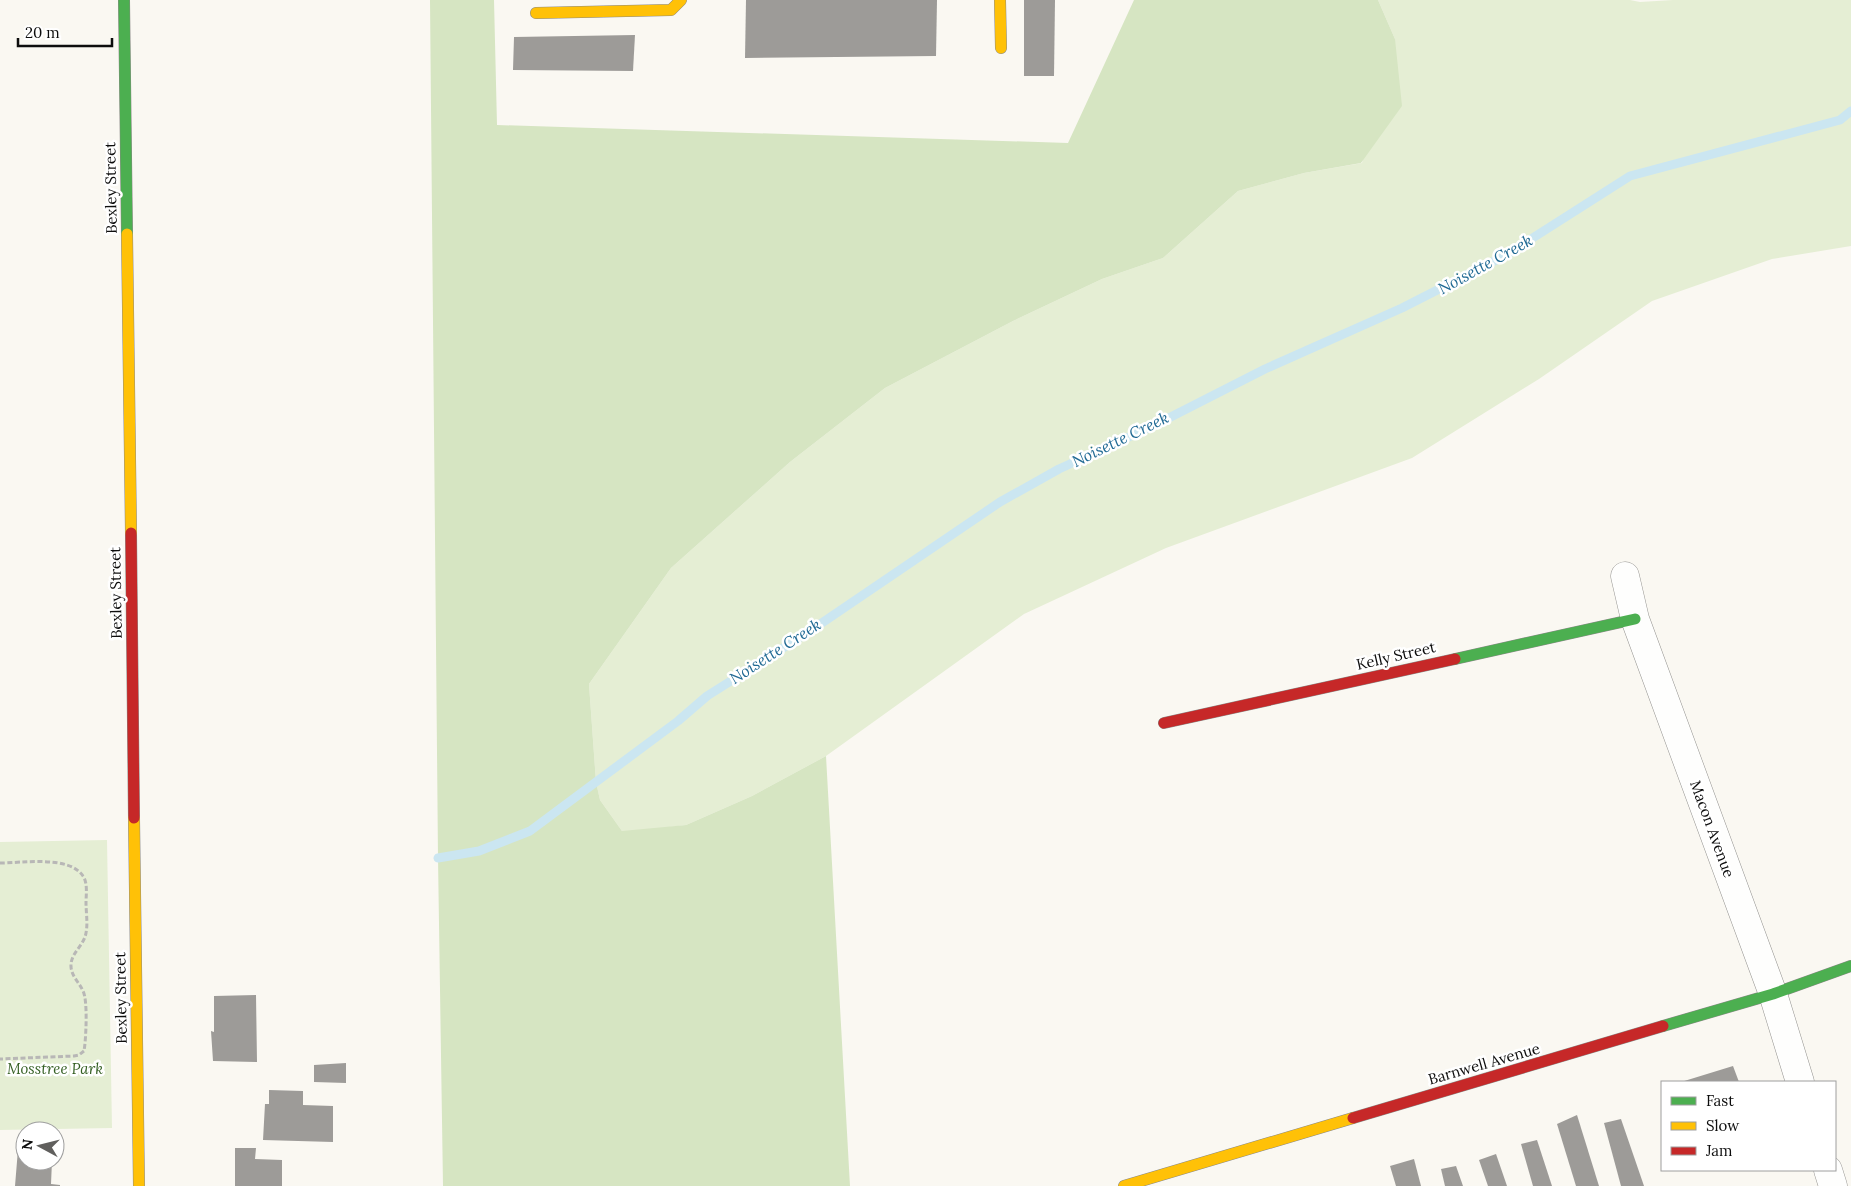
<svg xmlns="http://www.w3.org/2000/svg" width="1851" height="1186" viewBox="0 0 1851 1186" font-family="Lora,serif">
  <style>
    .green { fill: #e5eed4 }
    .forest { fill: #d6e5c2 }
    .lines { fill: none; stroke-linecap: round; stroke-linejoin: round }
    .stream { stroke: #cbe6f1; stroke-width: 9 }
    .building { fill: #9d9b98 }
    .street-casing { stroke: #949390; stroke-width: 29 }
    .fast-casing { stroke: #8a8987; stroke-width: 12 }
    .slow-casing { stroke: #8a8987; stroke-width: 12 }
    .jam-casing { stroke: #8a8987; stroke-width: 12 }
    .path { stroke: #b8b7b6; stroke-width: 3; stroke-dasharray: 5 2.5; stroke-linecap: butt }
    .street { stroke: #fefefd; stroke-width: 28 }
    .fast { stroke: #4caf50; stroke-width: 11 }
    .slow { stroke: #ffc107; stroke-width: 11 }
    .jam { stroke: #c62828; stroke-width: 11 }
    .labels { text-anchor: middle; stroke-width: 5; stroke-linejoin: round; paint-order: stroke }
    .street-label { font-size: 15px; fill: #0d0d0d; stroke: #fff }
    .park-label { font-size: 15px; font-style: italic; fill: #345f23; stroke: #fff }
    .water-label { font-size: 16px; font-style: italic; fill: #216a94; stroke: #fff }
  </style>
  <rect width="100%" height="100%" fill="#faf8f2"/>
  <g class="green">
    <path d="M 1378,0 L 1630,0 L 1640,2 L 1673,0 L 1851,0 L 1851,246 L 1772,259 L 1652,301 L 1539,379 L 1412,458 L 1166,548 L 1024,614 L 826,756 L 752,796 L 686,825 L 630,832 L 622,831 L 600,800 L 596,782 L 589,684 L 671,568 L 790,462 L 885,388 L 1013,321 L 1102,279 L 1163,258 L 1238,191 L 1304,173 L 1362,163 L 1395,39 Z"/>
    <path d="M 107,840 L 112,1128 L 0,1130 L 0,842 Z"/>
  </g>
  <path class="forest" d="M 430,0 L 494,0 L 497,125 L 1068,143 L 1134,0 L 1378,0 L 1395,39 L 1402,106 L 1361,163 L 1304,173 L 1238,191 L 1163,258 L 1102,279 L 1013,321 L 885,388 L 790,462 L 671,568 L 589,684 L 596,782 L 600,800 L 622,831 L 686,825 L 752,796 L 826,756 L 850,1186 L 443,1186 L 438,858 Z"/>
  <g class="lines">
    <path class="stream" d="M 438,858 L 479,851 L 530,831 L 678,721 L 707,696 L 810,631 L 1000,502 L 1059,469 L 1153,426 L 1265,369 L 1402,308 L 1506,255 L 1630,176 L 1840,120 L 1851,111"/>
  </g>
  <g class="building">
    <path d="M 746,0 L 937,0 L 936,56 L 745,58 Z"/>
    <path d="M 1024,0 L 1055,0 L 1054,76 L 1024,76 Z"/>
    <path d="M 635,35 L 633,71 L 513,70 L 514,37 Z"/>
    <path d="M 256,995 L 257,1062 L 213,1061 L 211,1031 L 214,1032 L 214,996 Z"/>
    <path d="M 346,1063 L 346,1083 L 314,1082 L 314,1065 Z"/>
    <path d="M 1733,1066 L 1739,1082 L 1681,1082 Z"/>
    <path d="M 269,1090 L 303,1091 L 303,1105 L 333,1106 L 333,1142 L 263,1140 L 265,1104 L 269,1104 Z"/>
    <path d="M 1577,1115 L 1599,1186 L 1576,1186 L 1557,1124 Z"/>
    <path d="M 1621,1119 L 1644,1186 L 1621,1186 L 1604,1123 Z"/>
    <path d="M 19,1137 L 25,1137 L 25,1161 L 52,1161 L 51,1184 L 60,1185 L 60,1186 L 15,1186 Z"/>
    <path d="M 1537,1140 L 1552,1186 L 1533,1186 L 1521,1144 Z"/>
    <path d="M 235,1148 L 256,1148 L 255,1159 L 282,1160 L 282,1186 L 235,1186 Z"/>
    <path d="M 1496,1154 L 1507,1186 L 1488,1186 L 1479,1160 Z"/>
    <path d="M 1414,1159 L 1421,1186 L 1396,1186 L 1390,1166 Z"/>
    <path d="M 1456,1166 L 1463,1186 L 1445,1186 L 1441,1169 Z"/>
  </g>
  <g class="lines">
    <g class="street-casing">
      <g id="street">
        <path d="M 1625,576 L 1635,619 L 1773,994 L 1800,1082"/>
        <path d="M 1828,1170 L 1833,1186"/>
      </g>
    </g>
    <g class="fast-casing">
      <g id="fast">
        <path d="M 124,0 L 127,234"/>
        <path d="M 1455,659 L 1635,619"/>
        <path d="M 1663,1026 L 1773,994 L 1851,966"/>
      </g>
    </g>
    <g class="slow-casing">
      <g id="slow">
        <path d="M 1000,0 L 1001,48"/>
        <path d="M 536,13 L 671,10 L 681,0"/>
        <path d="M 127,234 L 131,533"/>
        <path d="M 134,818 L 139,1186"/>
        <path d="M 1124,1186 L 1353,1118"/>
      </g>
    </g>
    <g class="jam-casing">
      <g id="jam">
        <path d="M 131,533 L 134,818"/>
        <path d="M 1164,723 L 1455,659"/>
        <path d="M 1353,1118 L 1663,1026"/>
      </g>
    </g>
    <path class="path" d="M 0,863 C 22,863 69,855 83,876 C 88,883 86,895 86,903 C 86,912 88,923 86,933 C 84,946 70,953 71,967 C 72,977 79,982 83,991 C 88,1000 86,1040 84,1051 L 79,1055 L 74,1056 L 0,1059"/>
    <use href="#street" class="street"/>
    <use href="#fast" class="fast"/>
    <use href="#slow" class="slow"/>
    <use href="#jam" class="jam"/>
  </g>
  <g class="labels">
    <g class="street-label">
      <text transform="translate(111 188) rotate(-91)" y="5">Bexley Street</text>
      <text transform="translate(116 593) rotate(-91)" y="5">Bexley Street</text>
      <text transform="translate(1396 656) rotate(-13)" y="5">Kelly Street</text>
      <text transform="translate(1712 829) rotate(70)" y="5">Macon Avenue</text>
      <text transform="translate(121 998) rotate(-91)" y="5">Bexley Street</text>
      <text transform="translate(1484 1064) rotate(-16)" y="5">Barnwell Avenue</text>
    </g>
    <g class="park-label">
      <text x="55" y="1074">Mosstree Park</text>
    </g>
    <g class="water-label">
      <text transform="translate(1485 264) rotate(-29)" y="6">Noisette Creek</text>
      <text transform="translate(1120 439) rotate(-26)" y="6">Noisette Creek</text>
      <text transform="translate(775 651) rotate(-33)" y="6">Noisette Creek</text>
    </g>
  </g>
  <rect x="1661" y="1081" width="175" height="90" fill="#ffffff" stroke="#9e9e9e"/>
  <rect x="1671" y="1097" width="25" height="8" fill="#4caf50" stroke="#9e9e9e"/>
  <text x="1706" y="1106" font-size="15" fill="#0d0d0d">Fast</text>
  <rect x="1671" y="1122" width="25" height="8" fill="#ffc107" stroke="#9e9e9e"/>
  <text x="1706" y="1131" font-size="15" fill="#0d0d0d">Slow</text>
  <rect x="1671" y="1147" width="25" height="8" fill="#c62828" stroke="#9e9e9e"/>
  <text x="1706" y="1156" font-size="15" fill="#0d0d0d">Jam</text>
  <g transform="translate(40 1146) rotate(277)"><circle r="24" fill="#ffffff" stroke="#9e9e9e"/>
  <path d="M0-4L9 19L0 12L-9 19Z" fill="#605f5d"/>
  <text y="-8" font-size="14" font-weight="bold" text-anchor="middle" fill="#0d0d0d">N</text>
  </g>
  <path d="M18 38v8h94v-8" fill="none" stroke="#0d0d0d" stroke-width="2.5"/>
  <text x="25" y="38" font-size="15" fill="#0d0d0d" stroke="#ffffff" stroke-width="4" paint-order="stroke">20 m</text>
</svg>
